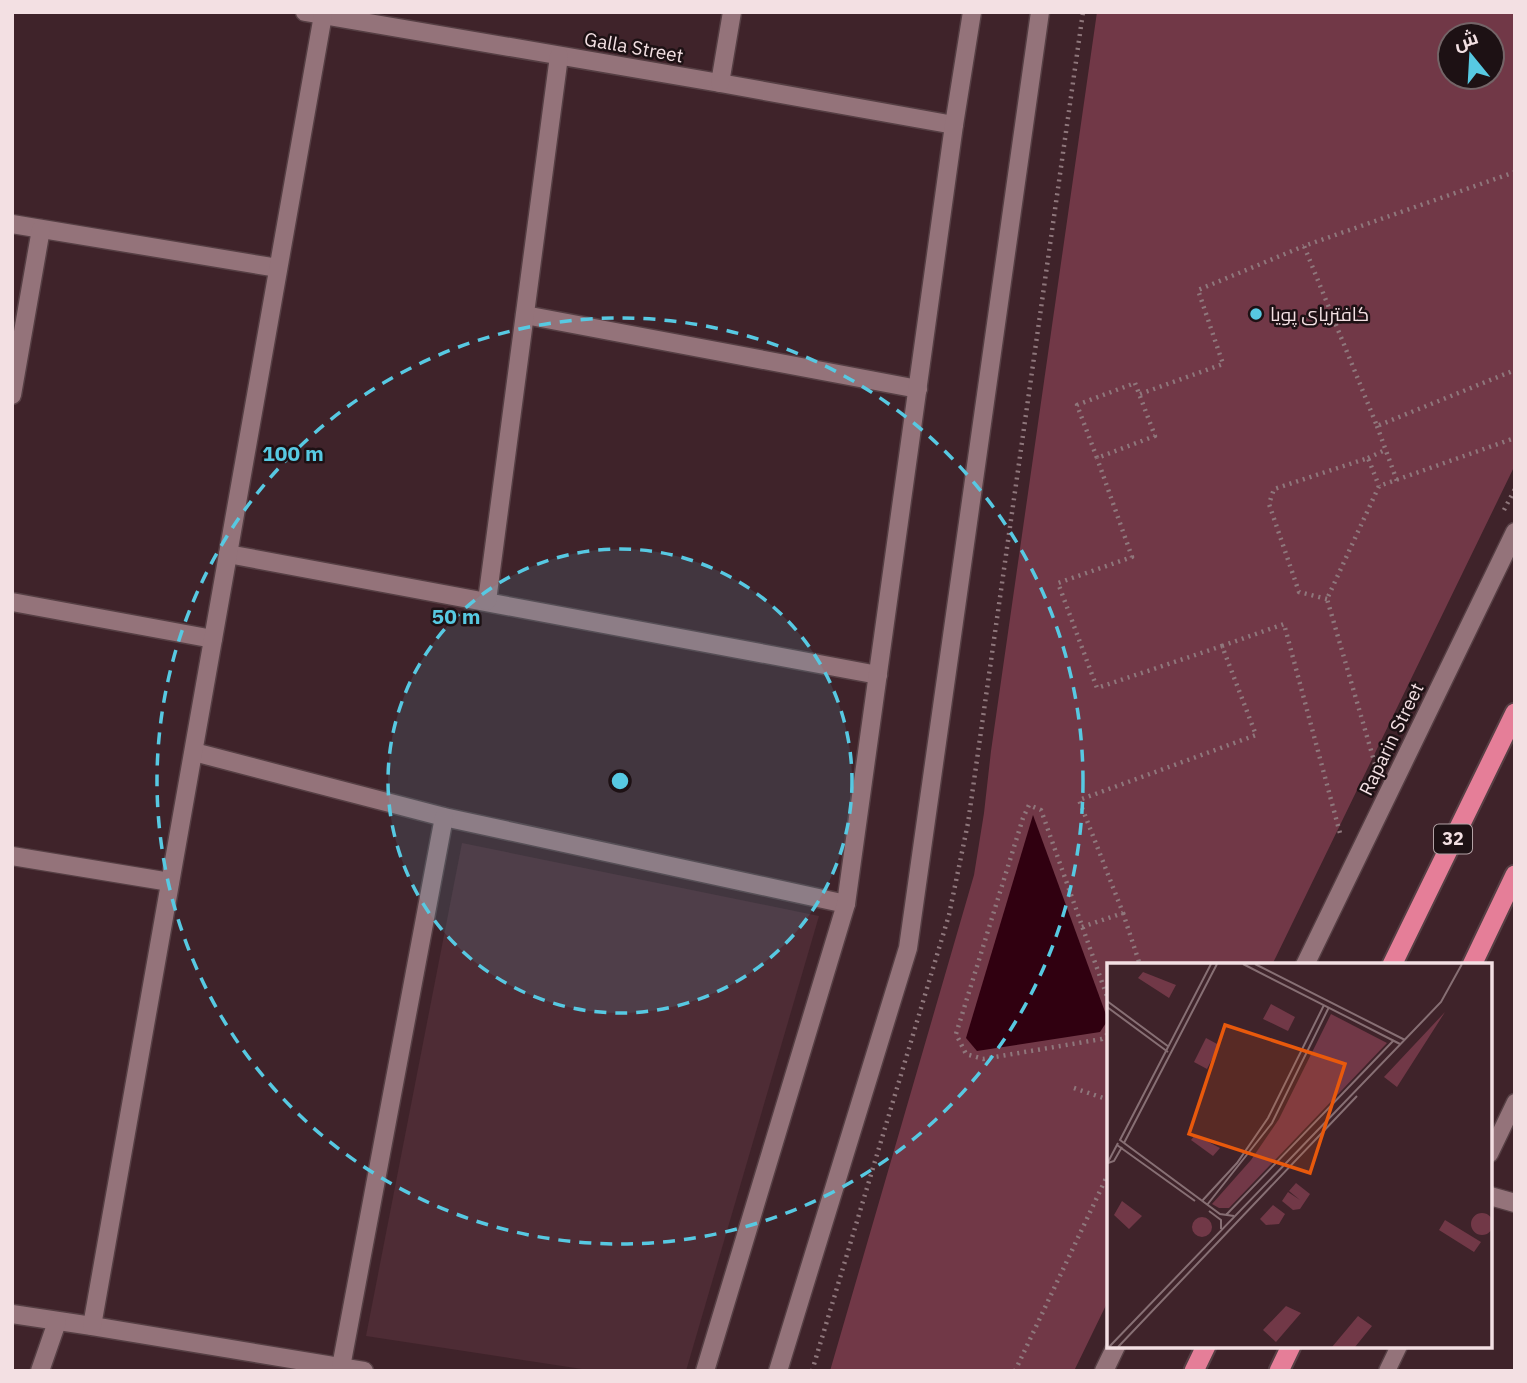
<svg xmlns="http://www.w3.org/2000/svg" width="1527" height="1383" viewBox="0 0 1527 1383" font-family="'IBM Plex Sans',Cairo,sans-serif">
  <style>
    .built { fill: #4e2c35 }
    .green { fill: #713847; fill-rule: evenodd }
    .water { fill: #300010 }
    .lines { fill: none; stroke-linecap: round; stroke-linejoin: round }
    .service-casing { stroke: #563f44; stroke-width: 19 }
    .minor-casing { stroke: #563f44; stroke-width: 21 }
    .tertiary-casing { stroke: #563f44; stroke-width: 21 }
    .trunk-casing { stroke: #563f44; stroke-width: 23 }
    .path { stroke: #8f777c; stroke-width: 4.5; stroke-dasharray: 2 5; stroke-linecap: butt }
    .service { stroke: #94737a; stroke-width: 16 }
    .minor { stroke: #94737a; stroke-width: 18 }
    .tertiary { stroke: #94737a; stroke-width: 18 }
    .trunk { stroke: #e57e98; stroke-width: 19 }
    .ring { fill: none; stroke: #57c9e2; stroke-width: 3.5; stroke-dasharray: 12 9 }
    .poi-dot { fill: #57c9e2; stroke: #1d1114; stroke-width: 2.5 }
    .labels { text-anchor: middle; stroke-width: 5; stroke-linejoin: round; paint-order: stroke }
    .shield { fill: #1d1114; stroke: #b3a2a5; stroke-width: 2 }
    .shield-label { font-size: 18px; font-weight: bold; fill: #f3e0e3 }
    .street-label { font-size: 19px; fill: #f3e0e3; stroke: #1d1114 }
    .poi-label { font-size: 19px; fill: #f3e0e3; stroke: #1d1114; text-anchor: start }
    .inset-road { fill: none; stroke: #876f74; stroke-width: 2 }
    .view { fill: #e8590c; fill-opacity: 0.15; stroke: #e8590c; stroke-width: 3.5 }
    .inset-edge { fill: none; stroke: #f3e0e3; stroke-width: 3.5 }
    .centre { fill: #57c9e2; stroke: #1d1114; stroke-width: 3.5 }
    .ring-label { font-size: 21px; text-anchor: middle; font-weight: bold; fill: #57c9e2; stroke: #1d1114; stroke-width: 5; stroke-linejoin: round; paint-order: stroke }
  </style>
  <rect width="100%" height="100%" fill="#3f232a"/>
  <path class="built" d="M 462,843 L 819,916 L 686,1371 L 595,1371 L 366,1336 Z"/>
  <path class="green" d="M 1097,12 L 1515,12 L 1515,465 L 1272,965 L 1109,965 L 1109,1299 L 1074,1371 L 830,1371 L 974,875 L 984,813 L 991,751 ZM 1450,35 L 1492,35 L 1492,77 L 1450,77 Z"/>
  <path class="water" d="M 1033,815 L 1108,1020 L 1100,1032 L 977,1051 L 966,1038 Z"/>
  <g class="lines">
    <g class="service-casing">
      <g id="service">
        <path d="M 1490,1154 L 1515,1102"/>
        <path d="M 1387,1371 L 1399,1346"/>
      </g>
    </g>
    <g class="minor-casing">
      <g id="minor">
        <path d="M 305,12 L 720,83 L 954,125"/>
        <path d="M 720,83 L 732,12"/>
        <path d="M 12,224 L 278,268"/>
        <path d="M 525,315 L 918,389"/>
        <path d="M 12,395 L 41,229"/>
        <path d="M 228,554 L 878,675"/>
        <path d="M 487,601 L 559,56"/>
        <path d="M 12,602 L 213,639"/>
        <path d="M 194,752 L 444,817 L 846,904"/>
        <path d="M 12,856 L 170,882"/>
        <path d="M 1490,1196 L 1515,1203"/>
        <path d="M 12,1314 L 92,1326 L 364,1371"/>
        <path d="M 92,1326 L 323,15"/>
        <path d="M 341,1367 L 444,817"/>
        <path d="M 40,1371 L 57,1322"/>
      </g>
    </g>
    <g class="tertiary-casing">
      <g id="tertiary">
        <path d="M 1305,965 L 1515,532"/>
        <path d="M 705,1371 L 846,904 L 954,125 L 972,12"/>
        <path d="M 778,1371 L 908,948 L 1040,12"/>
        <path d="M 1104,1371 L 1116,1346"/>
      </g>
    </g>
    <g class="trunk-casing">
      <g id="trunk">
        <path d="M 1392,965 L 1515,713"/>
        <path d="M 1472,965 L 1515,875"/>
        <path d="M 1194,1371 L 1206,1346"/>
        <path d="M 1279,1371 L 1291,1346"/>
      </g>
    </g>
    <g class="path">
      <path d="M 1515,172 L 1304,246 L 1377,426 L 1515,370"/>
      <path d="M 1135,383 L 1155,436 L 1097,458 L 1077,405 Z"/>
      <path d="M 1140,394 L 1223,364 L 1198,290 L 1304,246"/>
      <path d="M 1377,426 L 1397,481"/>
      <path d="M 1368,458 L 1385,450"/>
      <path d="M 1504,510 L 1515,489"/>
      <path d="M 1327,599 L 1299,592 L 1269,504 L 1274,489 L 1368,458 L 1379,486"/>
      <path d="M 1222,646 L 1284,624 L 1341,837"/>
      <path d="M 1375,764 L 1327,599 L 1379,486 L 1515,438"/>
      <path d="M 1123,913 L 1140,965"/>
      <path d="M 1082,927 L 1123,913 L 1079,800 L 1256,735 L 1222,646 L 1097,688 L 1058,583 L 1132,557 L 1097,458"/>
      <path d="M 1109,1002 L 1041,810 L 1029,805 L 1023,818 L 956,1034 L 966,1054 L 983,1059 L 1102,1039 L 1109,1033"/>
      <path d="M 1074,1088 L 1109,1100"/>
      <path d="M 812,1371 L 949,915 L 968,823 L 1083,12"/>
      <path d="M 1015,1371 L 1109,1172"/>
    </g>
    <use href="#service" class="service"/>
    <use href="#minor" class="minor"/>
    <use href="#tertiary" class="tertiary"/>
    <use href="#trunk" class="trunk"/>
  </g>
  <circle cx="620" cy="781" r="232" fill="#57c9e2" fill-opacity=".12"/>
  <g class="ring">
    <circle cx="620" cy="781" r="232"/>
    <circle cx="620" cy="781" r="463"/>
  </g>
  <circle class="poi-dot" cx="1256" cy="314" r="7"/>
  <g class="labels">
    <rect class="shield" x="1434" y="824.5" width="38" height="29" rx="5"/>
    <g class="shield-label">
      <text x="1453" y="845">32</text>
    </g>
    <g class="street-label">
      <text transform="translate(634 47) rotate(10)" y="7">Galla Street</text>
      <text transform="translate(1391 739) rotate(-64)" y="7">Raparin Street</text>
    </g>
    <g class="poi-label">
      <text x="1270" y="321">کافتریای پویا</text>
    </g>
  </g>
  <g transform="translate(1107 963)">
    <rect width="385" height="385" fill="#3f232a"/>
    <path d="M 36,9 L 69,22 L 62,35 L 31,15 ZM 164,41 L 188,54 L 181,68 L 156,56 ZM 338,49 L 290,124 L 277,114 ZM 224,51 L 280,80 L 122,245 L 112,245 L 105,241 L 144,197 L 172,156 ZM 99,75 L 112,82 L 100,106 L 87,99 ZM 88,172 L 113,185 L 106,193 L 84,177 ZM 189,220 L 203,231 L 193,246 L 186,247 L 175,238 L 181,229 L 193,237 L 182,228 ZM 15,238 L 35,253 L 22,266 L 7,252 ZM 166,242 L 178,251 L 172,261 L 159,262 L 153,256 ZM364 261a11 11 0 1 1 22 0a11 11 0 1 1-22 0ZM85 264a10 10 0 1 1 20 0a10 10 0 1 1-20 0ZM 338,257 L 374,279 L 367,289 L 332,267 ZM 179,343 L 194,350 L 169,379 L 156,367 ZM 251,353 L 265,363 L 248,384 L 225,384 Z" fill="#713847"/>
    <path class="inset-road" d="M 104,1 L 13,177 L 113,251 L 127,253M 136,1 L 293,81M 148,1 L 298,77M 0,38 L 62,84M 0,44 L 61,89M 17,180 L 110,1M 10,182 L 88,238M 1,200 L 7,198 L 15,184M 0,201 L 11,180M 95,238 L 130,200 L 161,155 L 217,42M 100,242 L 165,160 L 222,44M 102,248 L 114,257 L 114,266M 119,252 L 287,77M 2,384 L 334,39 L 355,1M 11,384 L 250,133"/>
    <path class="view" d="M 118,62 L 238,101 L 203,210 L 82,171 Z"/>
    <rect width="385" height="385" class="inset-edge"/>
  </g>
  <circle cx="620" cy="781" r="10" class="centre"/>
  <g class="ring-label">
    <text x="293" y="461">100 m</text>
    <text x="456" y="624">50 m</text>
  </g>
  <rect width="1527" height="1383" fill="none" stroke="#f3e0e3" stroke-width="28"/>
  <g transform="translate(1471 56) rotate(342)"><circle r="33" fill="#1d1114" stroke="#736467" stroke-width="2"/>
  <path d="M0-5L12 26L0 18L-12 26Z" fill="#57c9e2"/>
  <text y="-10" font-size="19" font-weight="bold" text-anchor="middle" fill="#f3e0e3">ش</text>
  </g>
</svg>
